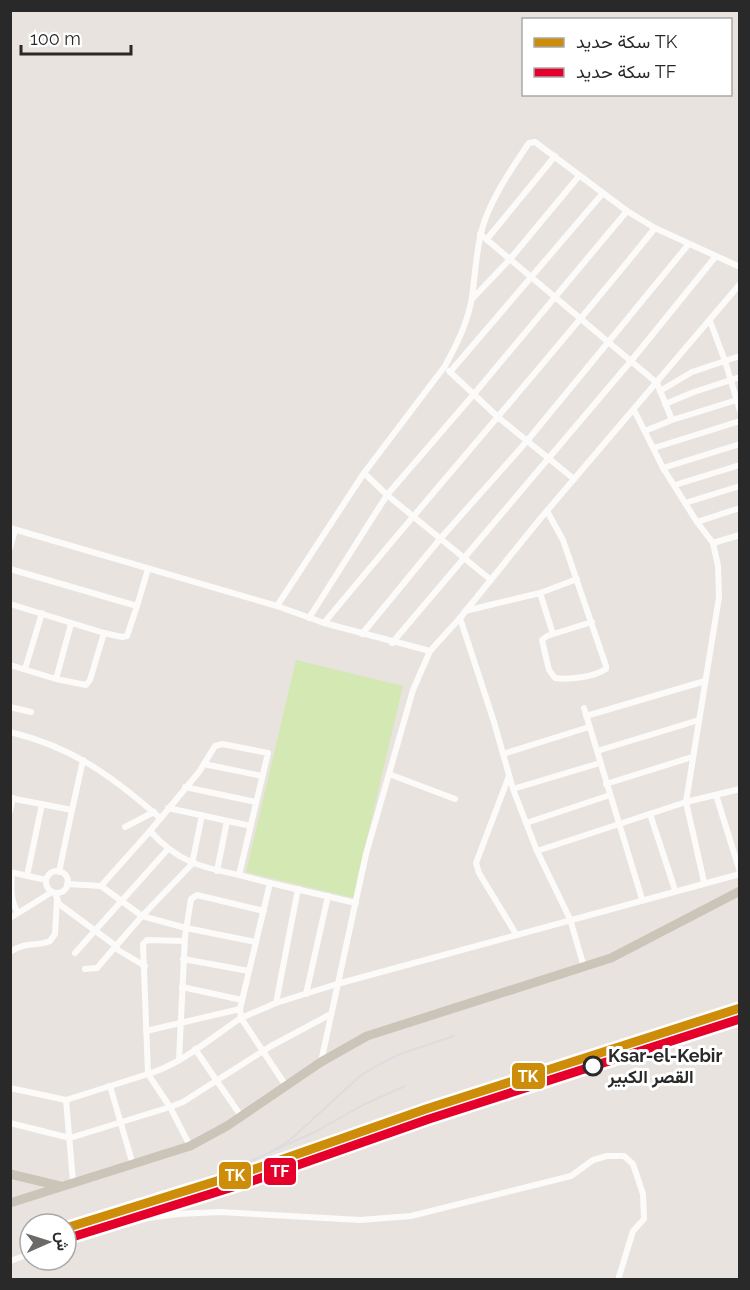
<svg xmlns="http://www.w3.org/2000/svg" width="750" height="1290" viewBox="0 0 750 1290" font-family="Raleway,Vazirmatn,sans-serif">
  <style>
    .pitch { fill: #d4e8b3 }
    .lines { fill: none; stroke-linecap: round; stroke-linejoin: round }
    .minor { stroke: #fcfbfa; stroke-width: 6 }
    .primary { stroke: #cac5b8; stroke-width: 9 }
    .rail { stroke: #dddcde; stroke-width: 2 }
    .rail-1-casing { stroke: #fff; stroke-width: 14 }
    .rail-2-casing { stroke: #fff; stroke-width: 14 }
    .rail-1 { stroke: #ce8d08; stroke-width: 9 }
    .rail-2 { stroke: #e4002b; stroke-width: 9 }
    .stop-dot { fill: #fff; stroke: #292929; stroke-width: 3 }
    .labels { text-anchor: middle; stroke-width: 6; stroke-linejoin: round; paint-order: stroke }
    .stop-label { font-size: 18px; font-weight: bold; fill: #292929; stroke: #fff; text-anchor: start }
    .line-badge { stroke: #fff; stroke-width: 2 }
    .badge-label { font-size: 16px; text-anchor: middle; font-weight: bold; fill: #fff }
  </style>
  <rect width="100%" height="100%" fill="#e8e3de"/>
  <path class="pitch" d="M 296,660 L 403,686 L 353,898 L 246,872 Z"/>
  <g class="lines">
    <g class="minor">
      <path d="M 480,234 L 657,383 L 672,420"/>
      <path d="M 487,239 L 555,156"/>
      <path d="M 473,298 L 511,258 L 579,176"/>
      <path d="M 710,321 L 725,361 L 740,411"/>
      <path d="M 449,371 L 499,418 L 574,479"/>
      <path d="M 450,372 L 603,193"/>
      <path d="M 660,391 L 692,372 L 740,356"/>
      <path d="M 665,404 L 694,392 L 740,377"/>
      <path d="M 634,410 L 663,468 L 697,522 L 713,543"/>
      <path d="M 645,431 L 672,420 L 740,399"/>
      <path d="M 654,448 L 740,421"/>
      <path d="M 663,468 L 740,444"/>
      <path d="M 364,473 L 387,495 L 491,580"/>
      <path d="M 675,485 L 740,465"/>
      <path d="M 685,503 L 740,486"/>
      <path d="M 547,511 L 563,540 L 606,666 L 606,669 C 594,677 569,680 555,678 L 549,670 L 542,640 L 547,636 L 592,622"/>
      <path d="M 697,522 L 740,508"/>
      <path d="M 10,528 L 277,606 L 324,623 L 430,651"/>
      <path d="M 10,548 L 15,530"/>
      <path d="M 10,569 L 137,606 L 148,569"/>
      <path d="M 540,593 L 553,634"/>
      <path d="M 10,604 L 104,633 L 90,680 L 86,685 L 56,679 L 71,624"/>
      <path d="M 277,606 L 364,473 L 445,366 C 457,344 468,322 472,297 C 475,276 476,254 481,233 C 488,203 511,169 529,143 L 535,142 L 627,211 L 655,228"/>
      <path d="M 465,611 L 540,593 L 577,579"/>
      <path d="M 309,618 L 387,495 L 474,394 L 627,211"/>
      <path d="M 460,618 L 540,519 L 740,284"/>
      <path d="M 324,623 C 433,491 547,362 655,228 L 740,267"/>
      <path d="M 104,633 L 122,637 L 127,636 L 137,606"/>
      <path d="M 362,634 L 440,539 L 527,441 L 688,245"/>
      <path d="M 392,643 L 631,361 L 716,256"/>
      <path d="M 10,665 L 56,679"/>
      <path d="M 25,669 L 42,613"/>
      <path d="M 10,707 L 31,712"/>
      <path d="M 584,708 L 642,899"/>
      <path d="M 586,716 L 705,681"/>
      <path d="M 10,732 C 73,747 113,777 160,818"/>
      <path d="M 597,751 L 699,720"/>
      <path d="M 503,754 L 589,727"/>
      <path d="M 204,764 L 262,776"/>
      <path d="M 389,774 L 455,799"/>
      <path d="M 509,776 L 476,863 L 479,873 L 516,934"/>
      <path d="M 606,784 L 692,757"/>
      <path d="M 185,787 L 256,802"/>
      <path d="M 513,789 L 600,763"/>
      <path d="M 716,795 L 740,872"/>
      <path d="M 10,798 L 72,810 L 59,872"/>
      <path d="M 168,808 L 251,826"/>
      <path d="M 72,810 L 83,760"/>
      <path d="M 10,811 L 13,798"/>
      <path d="M 650,814 L 675,890"/>
      <path d="M 202,815 L 192,864 L 142,916 L 186,928 L 256,942"/>
      <path d="M 526,823 L 610,795"/>
      <path d="M 125,827 L 154,812"/>
      <path d="M 537,851 L 686,802 L 740,789"/>
      <path d="M 217,871 L 227,821"/>
      <circle cx="57" cy="882" r="11"/>
      <path d="M 10,872 L 46,880"/>
      <path d="M 12,873 C 11,888 10,900 18,913"/>
      <path d="M 27,876 L 42,804"/>
      <path d="M 704,882 L 686,802 L 719,597 L 718,566 L 713,543 L 740,535"/>
      <path d="M 270,883 L 356,903"/>
      <path d="M 67,884 L 101,886 L 142,916 L 116,946 L 118,950 L 145,966"/>
      <path d="M 101,886 L 150,831"/>
      <path d="M 55,893 L 59,904 L 116,946 L 97,968 L 85,969"/>
      <path d="M 10,918 L 52,892"/>
      <path d="M 184,941 L 147,940 L 143,944 L 148,1074 C 182,1064 212,1037 241,1018 L 286,1086"/>
      <path d="M 10,952 C 27,941 35,947 50,941 L 55,934 L 57,899"/>
      <path d="M 75,953 L 168,849"/>
      <path d="M 183,959 L 249,971"/>
      <path d="M 182,987 L 242,1000"/>
      <path d="M 306,994 L 328,896"/>
      <path d="M 276,1003 L 298,889"/>
      <path d="M 240,1009 L 241,1018 L 276,1003 L 337,984 L 740,874"/>
      <path d="M 146,1031 L 240,1009 L 270,883 L 239,875 L 268,753 L 222,744 L 215,746 L 199,772 L 150,831 C 178,862 200,867 239,875"/>
      <path d="M 195,1049 L 241,1116"/>
      <path d="M 179,1060 L 185,936 L 191,899 L 197,895 L 264,911"/>
      <path d="M 321,1062 L 366,854 L 413,690 L 430,651 L 460,618 L 494,722 L 513,789 L 537,851 L 570,919 L 584,967"/>
      <path d="M 110,1086 L 133,1165"/>
      <path d="M 10,1088 L 66,1100"/>
      <path d="M 10,1123 L 70,1138 L 170,1107 L 183,1102 L 271,1046 L 329,1015"/>
      <path d="M 73,1182 L 66,1100 L 148,1074 L 170,1107 L 190,1146"/>
      <path d="M 66,1242 L 147,1218 L 178,1214 L 220,1212 L 360,1220 L 411,1216 L 571,1176 L 593,1160 L 607,1156 L 624,1156 L 633,1164 L 643,1194 L 644,1219 L 633,1231 L 618,1280"/>
      <path d="M 10,1261 L 30,1254"/>
    </g>
    <g class="primary">
      <path d="M 10,1174 L 60,1186"/>
      <path d="M 10,1203 L 190,1146 L 227,1126 L 321,1062 L 367,1036 L 611,958 L 740,891"/>
    </g>
    <g class="rail">
      <path d="M 272,1151 L 290,1140 L 360,1076 L 378,1065 L 400,1054 L 454,1036"/>
      <path d="M 242,1165 L 315,1132 L 363,1105 L 405,1086"/>
      <path d="M 190,1183 L 242,1165 L 196,1187"/>
    </g>
    <g class="rail-1-casing">
      <path id="rail-1" d="M 66,1228 L 252,1170 L 426,1109 L 740,1008"/>
    </g>
    <g class="rail-2-casing">
      <path id="rail-2" d="M 69,1238 L 255,1180 L 429,1119 L 740,1019"/>
    </g>
    <use href="#rail-1" class="rail-1"/>
    <use href="#rail-2" class="rail-2"/>
  </g>
  <circle class="stop-dot" cx="593" cy="1066" r="9"/>
  <g class="labels">
    <g class="stop-label">
      <text x="608" y="1062">Ksar-el-Kebir<tspan x="608" dy="21">القصر الكبير</tspan></text>
    </g>
  </g>
  <g class="line-badge">
    <rect x="511" y="1062" width="35" height="28" rx="6" fill="#ce8d08"/>
    <rect x="263" y="1157" width="34" height="29" rx="6" fill="#e4002b"/>
    <rect x="218" y="1161" width="34" height="29" rx="6" fill="#ce8d08"/>
  </g>
  <g class="badge-label">
    <text x="528" y="1082">TK</text>
    <text x="280" y="1177">TF</text>
    <text x="235" y="1181">TK</text>
  </g>
  <rect width="750" height="1290" fill="none" stroke="#292929" stroke-width="24"/>
  <rect x="522" y="18" width="210" height="78" fill="#ffffff" stroke="#a9a9a9" stroke-width="1.5"/>
  <rect x="534" y="38" width="30" height="9" fill="#ce8d08" stroke="#a9a9a9" stroke-width="1.5"/>
  <text x="576" y="48" font-size="18" fill="#292929">سكة حديد TK</text>
  <rect x="534" y="68" width="30" height="9" fill="#e4002b" stroke="#a9a9a9" stroke-width="1.5"/>
  <text x="576" y="78" font-size="18" fill="#292929">سكة حديد TF</text>
  <g transform="translate(48 1242) rotate(87)"><circle r="28" fill="#ffffff" stroke="#a9a9a9" stroke-width="1.5"/>
  <path d="M0-4.5L10 22L0 15L-10 22Z" fill="#6c6a68"/>
  <text y="-9" font-size="16" font-weight="bold" text-anchor="middle" fill="#292929">ش</text>
  </g>
  <path d="M21 45v9h110v-9" fill="none" stroke="#292929" stroke-width="3"/>
  <text x="30" y="45" font-size="18" fill="#292929" stroke="#ffffff" stroke-width="4.5" paint-order="stroke">100 m</text>
</svg>
